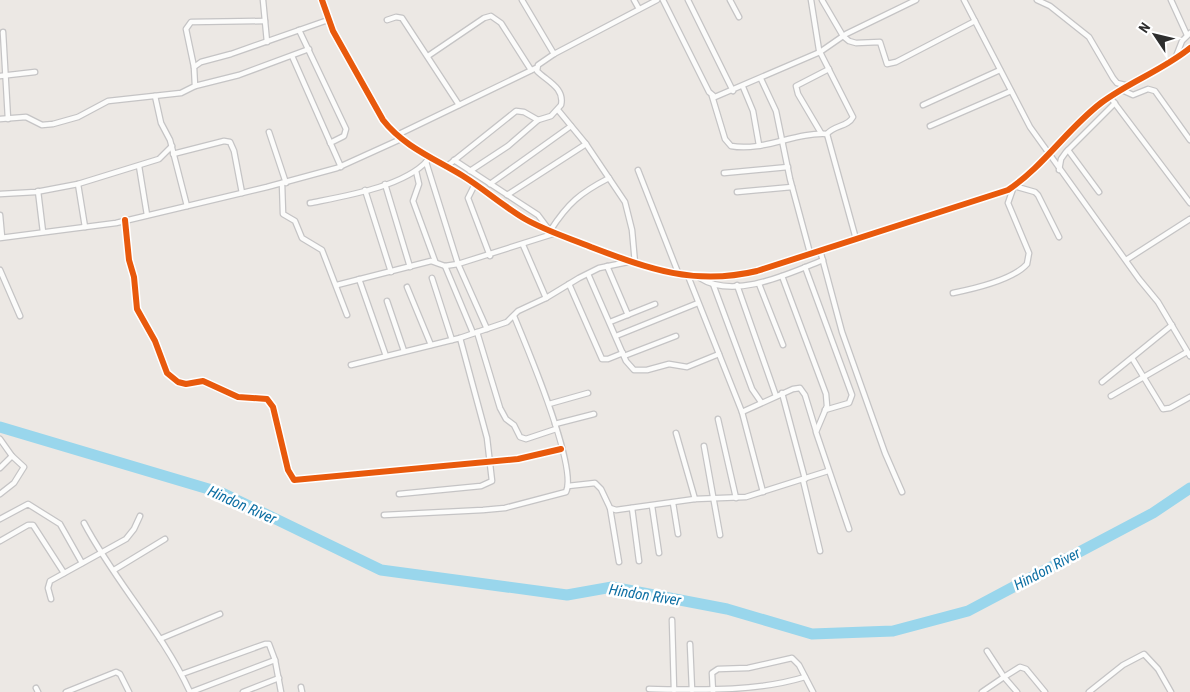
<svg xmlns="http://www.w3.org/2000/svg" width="1190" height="692" viewBox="0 0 1190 692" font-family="'Roboto Condensed',sans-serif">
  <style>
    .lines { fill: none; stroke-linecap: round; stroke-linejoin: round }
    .river { stroke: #99d6ec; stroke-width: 11 }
    .minor-casing { stroke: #c5c4c5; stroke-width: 7 }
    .minor { stroke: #fcfcfb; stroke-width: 4.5 }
    .cycleway-casing { stroke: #fff; stroke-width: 9 }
    .cycleway { stroke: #e8590c; stroke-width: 6 }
    .labels { text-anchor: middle; stroke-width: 5; stroke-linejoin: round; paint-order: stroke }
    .water-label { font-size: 15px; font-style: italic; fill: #0d6fa3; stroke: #fff }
  </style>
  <rect width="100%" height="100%" fill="#ece8e4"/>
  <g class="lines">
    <path class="river" d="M 0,427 L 222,493 L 381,570 L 567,595 L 612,587 L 727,609 L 812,634 L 893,631 L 968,611 L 1153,513 L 1190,488"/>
    <g class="minor-casing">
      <g id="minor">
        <path d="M 263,0 L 267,42"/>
        <path d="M 322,0 L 333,31 L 383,120 C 403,146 435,159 463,176 C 484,189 503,206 525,219 C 546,231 569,238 591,247 C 649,269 695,286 757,271 L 1008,190 C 1044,166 1067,129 1101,103 C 1129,82 1163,70 1190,48"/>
        <path d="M 522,0 L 554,54"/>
        <path d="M 634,0 L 639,9"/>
        <path d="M 663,0 L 709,92 L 715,97 L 820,52 L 846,34 L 916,0"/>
        <path d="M 688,0 L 733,91"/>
        <path d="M 730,0 L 739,17"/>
        <path d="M 811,0 L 819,50 L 853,117 C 848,127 834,125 827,134 L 856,239"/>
        <path d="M 822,0 L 843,36 L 849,41 L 856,43 L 880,42 L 887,64 L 896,62 L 975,21"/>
        <path d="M 964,0 L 1030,127 L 1139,279 L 1158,302 L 1190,356"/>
        <path d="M 1037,0 L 1050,6 L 1089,37 L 1113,78 L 1117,83 L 1129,86"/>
        <path d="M 1171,0 L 1187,35"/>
        <path d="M 387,20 L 396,17 L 402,18 L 459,105"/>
        <path d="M 299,30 L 346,129 L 344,136 L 330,143"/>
        <path d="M 3,32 L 8,119"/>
        <path d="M 292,56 L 341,167"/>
        <path d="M 428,56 L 484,18 L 491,16 L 501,23 L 531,70"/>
        <path d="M 1175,59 L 1182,41 L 1190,33"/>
        <path d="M 194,67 L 186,29 L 191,22 L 265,21"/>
        <path d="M 0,76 L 35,72"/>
        <path d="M 761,79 L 776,111 L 790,179 L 810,253"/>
        <path d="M 195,86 L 239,75 L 309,49"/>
        <path d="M 743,87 L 753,111 L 759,145"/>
        <path d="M 1122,90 L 1133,95 L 1148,89 L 1155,91 L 1190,140"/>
        <path d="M 155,96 L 161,123 L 170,140 L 187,206"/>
        <path d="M 712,96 L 725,139 L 731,146 C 763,152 795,132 827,134"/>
        <path d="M 1110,97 L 1190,203"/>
        <path d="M 923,105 L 1000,70"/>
        <path d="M 558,110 L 586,144 L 625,202 L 632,230 L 635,263"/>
        <path d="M 0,119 L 26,117 L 42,125 L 53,124 L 78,117 L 108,101 L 181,93 L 195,86 L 194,67 L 201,62 L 231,54 L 328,20"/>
        <path d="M 930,126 L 1011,91"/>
        <path d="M 269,132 L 286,183"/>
        <path d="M 821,133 L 798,94 L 796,86 L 829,69"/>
        <path d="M 397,135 L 536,68"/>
        <path d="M 1068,150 L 1099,192"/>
        <path d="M 173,154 L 224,141 L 230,142 L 234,151 L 242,193"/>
        <path d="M 454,160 L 538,215 L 550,231 C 568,203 580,193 609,178"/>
        <path d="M 426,162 L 458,264 L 487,329"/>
        <path d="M 139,166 L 147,215"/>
        <path d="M 446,167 L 516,111 L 524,112 L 538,120 L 551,116 L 561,105 C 565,88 547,81 537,71 L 538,65 L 554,54 L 657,0"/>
        <path d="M 638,170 L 679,275"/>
        <path d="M 1059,170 L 1061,159 L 1066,152 L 1115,103"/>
        <path d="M 416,171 L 419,184 L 413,201 L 435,261"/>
        <path d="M 470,171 L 508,146 L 538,120"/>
        <path d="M 724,173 L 788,167"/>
        <path d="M 282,183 L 283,214 L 295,221 L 302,238 L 322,250 L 347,315"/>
        <path d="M 78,184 L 85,227"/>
        <path d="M 385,184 L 410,267"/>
        <path d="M 475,184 L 468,198 L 490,256"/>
        <path d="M 490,184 L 571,126"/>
        <path d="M 365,190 L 391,272"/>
        <path d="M 38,191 L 43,232"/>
        <path d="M 737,192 L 792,187"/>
        <path d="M 0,194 L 36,192 L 78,184 L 159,159 L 172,146"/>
        <path d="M 507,195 L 586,144"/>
        <path d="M 310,203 C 345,196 403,187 427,161"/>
        <path d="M 0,215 L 2,237"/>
        <path d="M 125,220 L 129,260 L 134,277 L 137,309 L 155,341 L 167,373 L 178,382 L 186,384 L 203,381 L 238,397 L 267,399 L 273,407 L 288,470 L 294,480 L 518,459 L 561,449"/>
        <path d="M 0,238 L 116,223 L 267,187 L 337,168 L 401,139"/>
        <path d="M 523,245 L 546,298"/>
        <path d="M 820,250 L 842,332 L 885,453 L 902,492"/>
        <path d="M 1126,260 L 1190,219"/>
        <path d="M 445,266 L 473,333"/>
        <path d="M 607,266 L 628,315"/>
        <path d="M 805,267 L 852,395 L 849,403 L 825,410"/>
        <path d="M 0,270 L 20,316"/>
        <path d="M 588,274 L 626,361 L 634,370 L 647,370 L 669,364 L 687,367 L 719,354"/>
        <path d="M 688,276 L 742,412 L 763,492"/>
        <path d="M 782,276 L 826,394 L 827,406 L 816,432 L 849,529"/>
        <path d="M 432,278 L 452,340"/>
        <path d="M 700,278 C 734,300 788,274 823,260"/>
        <path d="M 359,279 L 386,356"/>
        <path d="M 569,284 L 602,359 L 608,359 L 623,353"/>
        <path d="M 713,284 L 752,389 L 761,402"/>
        <path d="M 759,284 L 783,345"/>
        <path d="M 337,285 L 431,261 L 445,266 L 458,264 L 556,233"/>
        <path d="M 737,285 L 776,396"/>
        <path d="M 407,287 L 431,345"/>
        <path d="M 953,293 C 973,289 1013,280 1027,264 L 1029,253 L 1008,203 L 1014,186 L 1035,192 L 1038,195 L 1059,237"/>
        <path d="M 387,301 L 404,351"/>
        <path d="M 610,322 L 655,304"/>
        <path d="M 477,332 L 500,408 L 506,419 L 514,425 L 520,437 L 526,439 L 556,429"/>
        <path d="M 616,336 L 698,303"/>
        <path d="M 624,356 L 676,336"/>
        <path d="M 1132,358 L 1163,409 L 1170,408 L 1190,397"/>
        <path d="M 351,365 L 460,338 L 507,322 L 518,311 L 546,298 L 579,278 L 599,268 L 628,262"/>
        <path d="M 1102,382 L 1172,325"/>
        <path d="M 782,393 L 805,479"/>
        <path d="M 1111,396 L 1187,352"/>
        <path d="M 549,404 L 588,393"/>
        <path d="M 742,412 L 793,389 L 800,388 L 805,395 L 816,431"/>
        <path d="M 718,419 L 736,498"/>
        <path d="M 555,424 L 594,414"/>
        <path d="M 676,433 L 695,499"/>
        <path d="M 0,439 L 12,456 L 24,467 L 14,483 L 0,494"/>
        <path d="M 704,446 L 720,535"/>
        <path d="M 0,468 L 12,456"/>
        <path d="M 803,480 L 820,551"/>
        <path d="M 568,486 L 595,483 L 601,489 L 610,508 L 616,510 L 695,499 L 746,497 L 828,471"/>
        <path d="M 399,494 L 481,486 L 492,481 L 487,438 L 460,338"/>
        <path d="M 673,503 L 678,534"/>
        <path d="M 652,506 L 659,553"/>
        <path d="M 610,508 L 619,562"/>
        <path d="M 632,508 L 639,561"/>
        <path d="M 384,515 L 483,510 L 505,508 L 566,492 C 578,467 526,345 514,316"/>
        <path d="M 0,519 L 28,504 L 60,524 L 82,563"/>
        <path d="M 84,523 C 115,582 162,631 190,692"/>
        <path d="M 0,541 L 28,525 L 33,525 L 64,573"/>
        <path d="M 114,570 L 165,539"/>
        <path d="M 51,599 L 48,588 L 50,581 L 126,539 L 134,529 L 140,516"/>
        <path d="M 672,620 L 674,690"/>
        <path d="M 160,639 L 220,614"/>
        <path d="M 690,644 L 692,690"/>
        <path d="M 182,674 L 265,644 L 269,644 L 275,660 L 281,692"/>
        <path d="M 301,687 L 302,692"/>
        <path d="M 36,688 L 38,692"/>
        <path d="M 649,689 C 701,690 755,692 805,677"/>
        <path d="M 66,692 L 116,672 L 120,674 L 129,692"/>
        <path d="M 191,692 L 275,660"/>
        <path d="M 243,692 L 279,678"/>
        <path d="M 713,692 L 712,673 L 718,669 L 748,668 L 792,658 L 799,665 L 813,692"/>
        <path d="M 982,692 L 1004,677 L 987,651"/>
        <path d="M 1017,692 L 1004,677 L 1020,667 L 1026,669 L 1045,692"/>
        <path d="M 1089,692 L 1123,665 L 1144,654 L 1158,669 L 1171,692"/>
      </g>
    </g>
    <use href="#minor" class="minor"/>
    <g class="cycleway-casing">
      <g id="cycleway">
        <path d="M 322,0 L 333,31 L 383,120 C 403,146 435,159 463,176 C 484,189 503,206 525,219 C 546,231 569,238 591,247 C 649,269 695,286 757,271 L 1008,190 C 1044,166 1067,129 1101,103 C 1129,82 1163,70 1190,48"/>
        <path d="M 125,220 L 129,260 L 134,277 L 137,309 L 155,341 L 167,373 L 178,382 L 186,384 L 203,381 L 238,397 L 267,399 L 273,407 L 288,470 L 294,480 L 518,459 L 561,449"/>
      </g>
    </g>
    <use href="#cycleway" class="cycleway"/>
  </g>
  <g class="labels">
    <g class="water-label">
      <text transform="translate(242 505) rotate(24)" y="5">Hindon River</text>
      <text transform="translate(1047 569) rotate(-28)" y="5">Hindon River</text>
      <text transform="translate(645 595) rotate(9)" y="5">Hindon River</text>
    </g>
  </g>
  <g transform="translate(1155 35) rotate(305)" stroke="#ffffff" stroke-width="4" paint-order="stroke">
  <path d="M0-4L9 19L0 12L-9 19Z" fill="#2e2e2e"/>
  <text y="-8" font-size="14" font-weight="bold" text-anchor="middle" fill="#2e2e2e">N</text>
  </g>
</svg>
